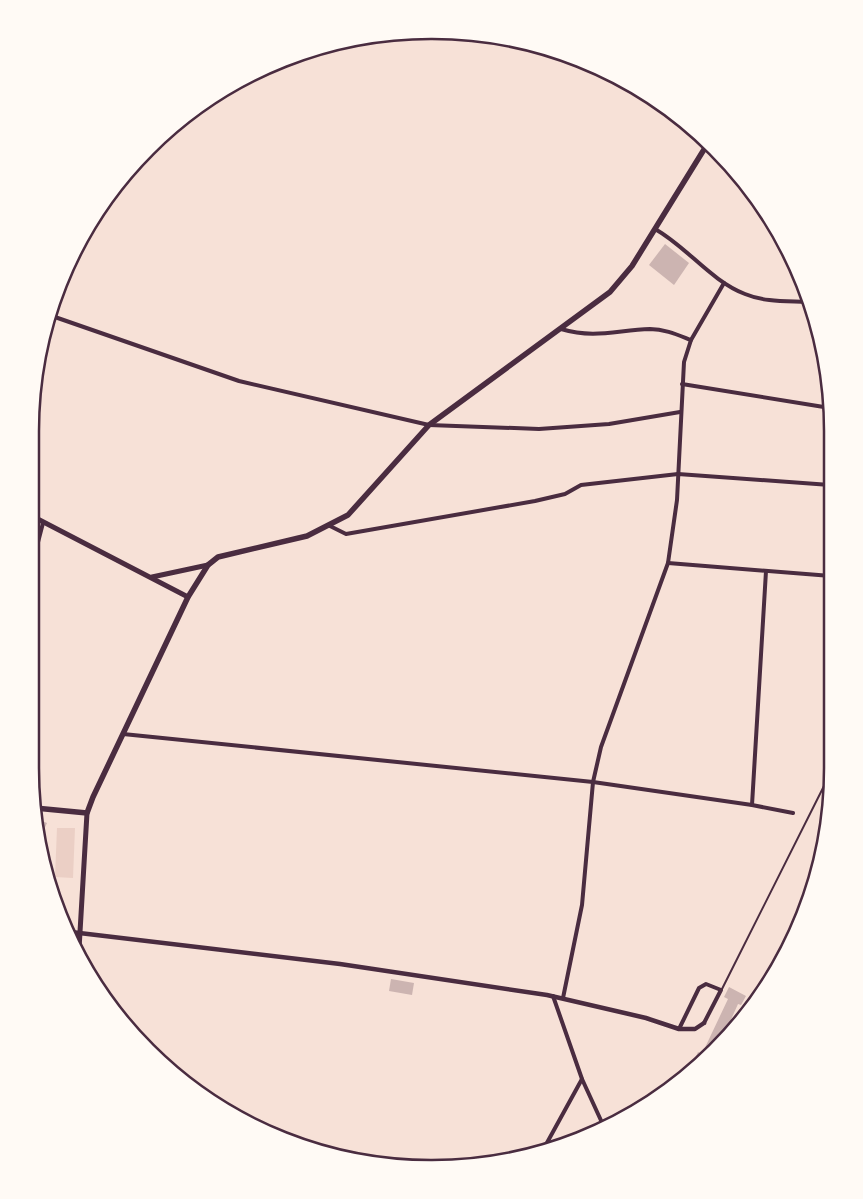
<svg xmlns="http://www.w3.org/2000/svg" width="863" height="1199" viewBox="0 0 863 1199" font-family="'Open Sans',sans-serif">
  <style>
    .green { fill: #ebcfc5 }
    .building { fill: #ccb4b1 }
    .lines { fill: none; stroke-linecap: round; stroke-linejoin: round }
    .service { stroke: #4a2c40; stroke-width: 2 }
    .minor { stroke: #4a2c40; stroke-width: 4 }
    .tertiary { stroke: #4a2c40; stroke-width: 4.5 }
    .secondary { stroke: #4a2c40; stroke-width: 5 }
    .primary { stroke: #4a2c40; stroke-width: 5.5 }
    .rail { stroke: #8f747c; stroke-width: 2 }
    .rim { fill: none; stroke: #4a2c40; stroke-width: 2.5 }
  </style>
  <rect width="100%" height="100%" fill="#f7e1d7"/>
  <path class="green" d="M 57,828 L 75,828 L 73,878 L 55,877 Z"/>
  <g class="building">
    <path d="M 665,244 L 689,263 L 674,285 L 649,265 Z"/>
    <path d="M 40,820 L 47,823 L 40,838 L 43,839 L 40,845 L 37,824 Z"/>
    <path d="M 391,979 L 414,983 L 412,995 L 389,991 Z"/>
    <path d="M 729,987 L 746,996 L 741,1005 L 738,1004 L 729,1024 L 732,1026 L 727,1037 L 724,1037 L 701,1065 L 694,1061 L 698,1052 L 702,1054 L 728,999 L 724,997 Z"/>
  </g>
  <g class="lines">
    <path class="service" d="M 722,989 L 832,770"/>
    <g class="minor">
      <path d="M 655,229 C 687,247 711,281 745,294 C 764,302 786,301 806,302"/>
      <path d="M 52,316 L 239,381 L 429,425 L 539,429 L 609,424 L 680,412"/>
      <path d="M 561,329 C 595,339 617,330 650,329 C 665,329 678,335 691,340"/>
      <path d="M 682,384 L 830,408"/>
      <path d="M 330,526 L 346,534 L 535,501 L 565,494 L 581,485 L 678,474 L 830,485"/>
      <path d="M 668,563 L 831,576"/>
      <path d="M 30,573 L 43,523"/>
      <path d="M 123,734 L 593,782 L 752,805 L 793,813"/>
      <path d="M 752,805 L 766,571"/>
      <path d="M 553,996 L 582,1079 L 604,1127"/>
      <path d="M 563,998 L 582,905 L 593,782 L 601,747 L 668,563 L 677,500 L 684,362 L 691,340 L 724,283"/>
      <path d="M 679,1029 L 699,988 L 706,984 L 721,990 L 704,1023"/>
      <path d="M 543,1150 L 582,1079"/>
    </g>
    <path class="tertiary" d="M 71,932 L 340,964 L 547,995 L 646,1018 L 679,1029 L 695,1029 L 704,1023"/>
    <g class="secondary">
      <path d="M 30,515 L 188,597"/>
      <path d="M 152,577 L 208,565"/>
      <path d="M 79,949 L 87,813"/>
    </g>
    <path class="primary" d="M 35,808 L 87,813 L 93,797 L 188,597 L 208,565 L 218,557 L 307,536 L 348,515 L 429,425 L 610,292 L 632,266 L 708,143"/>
    <path class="rail" d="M 753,1008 L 819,871"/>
  </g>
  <path d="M0 0H863V1199H0ZM431 39H432A392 392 0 0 1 824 431V768A392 392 0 0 1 432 1160H431A392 392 0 0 1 39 768V431A392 392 0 0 1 431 39Z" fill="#fffaf5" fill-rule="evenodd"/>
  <path class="rim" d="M431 39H432A392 392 0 0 1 824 431V768A392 392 0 0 1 432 1160H431A392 392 0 0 1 39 768V431A392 392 0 0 1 431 39Z"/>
</svg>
